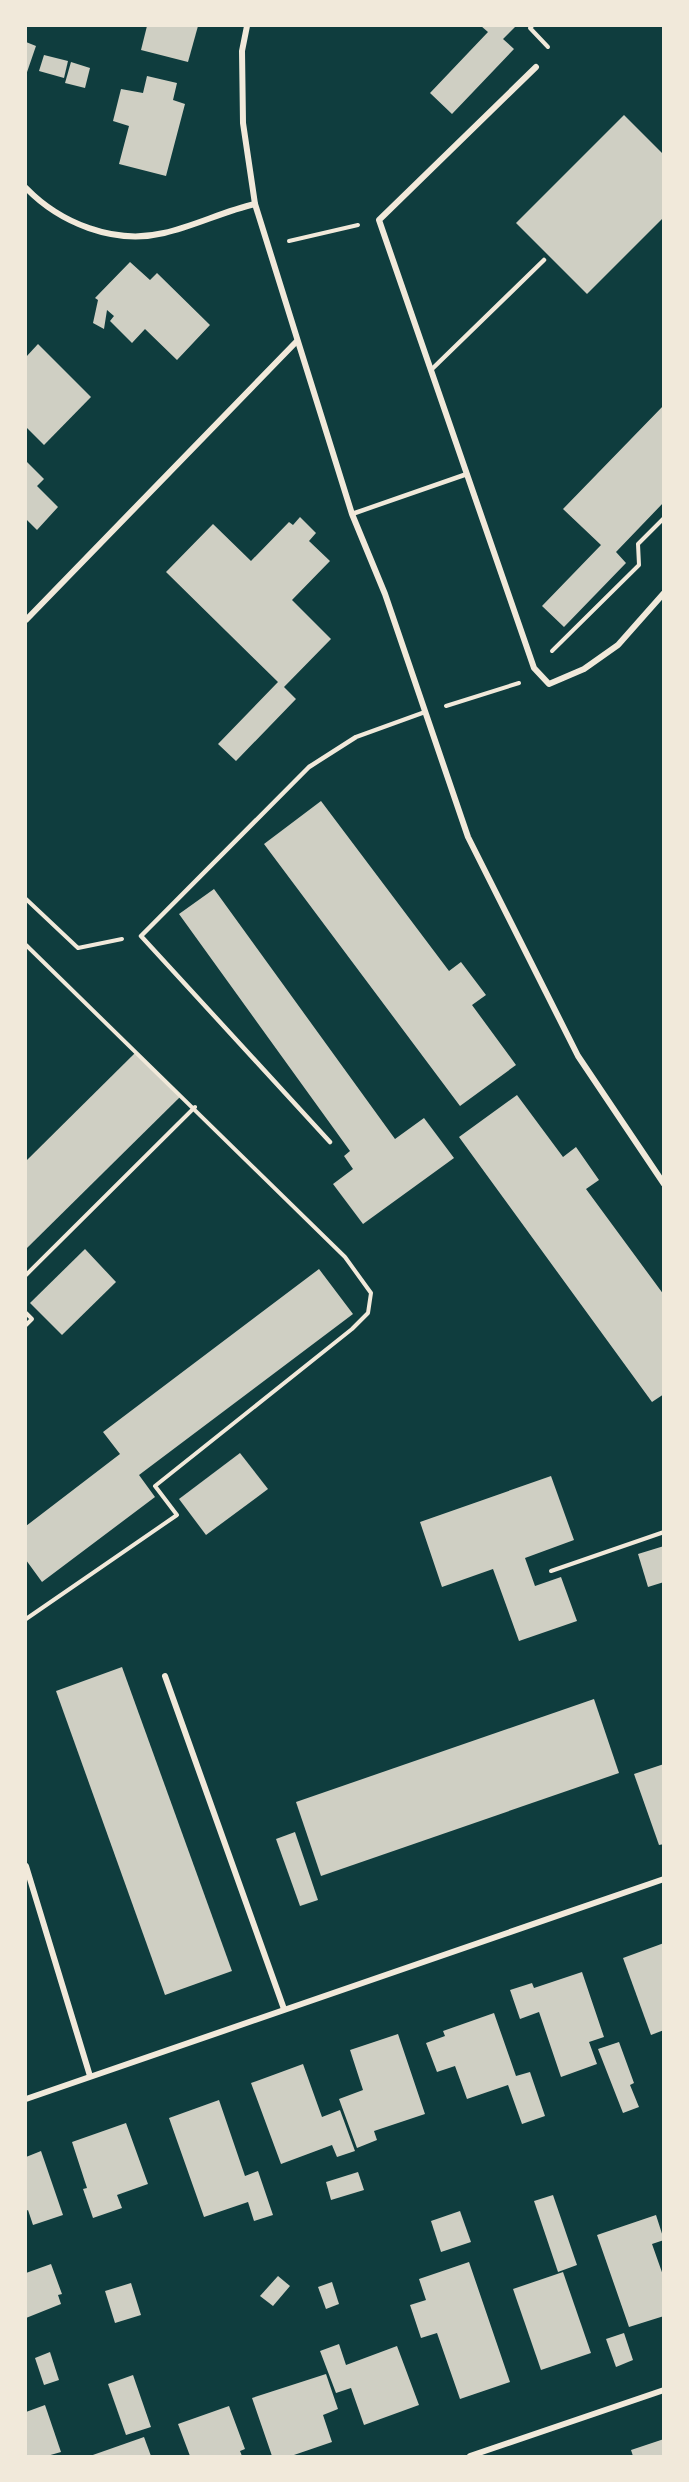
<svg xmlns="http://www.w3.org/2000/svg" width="689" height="2482" viewBox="0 0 689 2482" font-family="Ubuntu,sans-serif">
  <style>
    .building { fill: #cfcfc3 }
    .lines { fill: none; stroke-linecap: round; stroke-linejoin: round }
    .path { stroke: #f1e9da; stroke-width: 4 }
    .service { stroke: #f1e9da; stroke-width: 4.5 }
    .minor { stroke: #f1e9da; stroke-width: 6 }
  </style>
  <rect width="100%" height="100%" fill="#0f3d3e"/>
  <g class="building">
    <path d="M 147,26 L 198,26 L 188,62 L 141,50 Z"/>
    <path d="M 481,26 L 516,26 L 503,39 L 514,49 L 452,114 L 430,93 L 488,32 Z"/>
    <path d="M 26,42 L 36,46 L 26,75 Z"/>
    <path d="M 44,55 L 68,61 L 64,78 L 39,71 Z"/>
    <path d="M 71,62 L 90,68 L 85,88 L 65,83 Z"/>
    <path d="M 147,76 L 177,83 L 173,100 L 185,104 L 166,176 L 119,164 L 129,126 L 113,121 L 121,89 L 143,93 Z"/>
    <path d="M 624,115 L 664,155 L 664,217 L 587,294 L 516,223 Z"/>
    <path d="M 130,262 L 150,280 L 157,273 L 210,325 L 177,360 L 145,329 L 132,343 L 110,321 L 114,316 L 107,310 L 104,329 L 93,323 L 98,300 L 95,298 Z"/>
    <path d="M 38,344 L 91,397 L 44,445 L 26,427 L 26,357 Z"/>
    <path d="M 664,405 L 664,502 L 616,552 L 626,563 L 564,627 L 542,606 L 601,545 L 563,509 Z"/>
    <path d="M 26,461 L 44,479 L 37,486 L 58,507 L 37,530 L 26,519 Z"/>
    <path d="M 300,517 L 316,533 L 309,541 L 330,561 L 292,600 L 331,639 L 284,687 L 296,699 L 236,761 L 218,744 L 278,682 L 166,572 L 213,524 L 251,561 L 289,522 L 293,525 Z"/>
    <path d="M 321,801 L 449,971 L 461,962 L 486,995 L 472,1005 L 516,1065 L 460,1106 L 264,844 Z"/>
    <path d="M 214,889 L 395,1139 L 424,1118 L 454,1158 L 363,1224 L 333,1184 L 353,1169 L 344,1156 L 350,1151 L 179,914 Z"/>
    <path d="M 135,1053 L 180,1097 L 26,1249 L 26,1161 Z"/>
    <path d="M 517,1095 L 563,1157 L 576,1147 L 599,1180 L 586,1189 L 664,1295 L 664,1394 L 652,1402 L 459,1137 Z"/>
    <path d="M 85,1249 L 116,1282 L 62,1335 L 30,1303 Z"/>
    <path d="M 319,1269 L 353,1314 L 139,1475 L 155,1497 L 42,1582 L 26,1560 L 26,1526 L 120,1454 L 103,1432 Z"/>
    <path d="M 240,1453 L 268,1489 L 206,1535 L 179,1499 Z"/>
    <path d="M 551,1476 L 574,1540 L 525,1558 L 535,1586 L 561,1577 L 577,1621 L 519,1641 L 493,1569 L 442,1587 L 420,1522 Z"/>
    <path d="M 664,1546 L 664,1582 L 648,1587 L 638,1554 Z"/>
    <path d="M 122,1667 L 232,1971 L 165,1995 L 56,1691 Z"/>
    <path d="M 594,1699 L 619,1773 L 321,1876 L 296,1802 Z"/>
    <path d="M 664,1764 L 664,1844 L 659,1845 L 634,1774 Z"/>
    <path d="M 295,1832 L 318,1900 L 300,1906 L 276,1839 Z"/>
    <path d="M 664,1943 L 664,2030 L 651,2035 L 623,1958 Z"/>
    <path d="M 582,1972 L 604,2037 L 589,2042 L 597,2064 L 561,2077 L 539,2012 L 520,2019 L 510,1990 L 532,1983 L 534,1988 Z"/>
    <path d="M 494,2013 L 516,2076 L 530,2072 L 545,2116 L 522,2124 L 508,2085 L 467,2099 L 455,2066 L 437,2072 L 426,2043 L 445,2036 L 443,2031 Z"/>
    <path d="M 398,2034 L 425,2114 L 374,2131 L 377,2140 L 357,2148 L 339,2099 L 363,2090 L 350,2050 Z"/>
    <path d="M 619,2042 L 634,2083 L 630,2085 L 639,2107 L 623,2113 L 598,2049 Z"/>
    <path d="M 303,2064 L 322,2117 L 340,2110 L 355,2151 L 337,2157 L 332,2145 L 281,2164 L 251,2083 Z"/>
    <path d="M 219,2100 L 245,2176 L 258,2171 L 273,2215 L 254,2221 L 248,2202 L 204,2217 L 169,2118 Z"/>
    <path d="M 126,2123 L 148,2184 L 117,2195 L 122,2208 L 93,2218 L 83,2189 L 87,2188 L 72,2142 Z"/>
    <path d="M 41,2151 L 63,2215 L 33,2225 L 28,2210 L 26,2211 L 26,2157 Z"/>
    <path d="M 358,2172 L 364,2190 L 331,2200 L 326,2182 Z"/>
    <path d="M 553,2195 L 577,2265 L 558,2272 L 534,2201 Z"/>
    <path d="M 460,2211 L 471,2242 L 441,2252 L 431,2221 Z"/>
    <path d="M 656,2215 L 664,2240 L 652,2244 L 664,2278 L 664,2316 L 629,2327 L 597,2235 Z"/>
    <path d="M 469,2262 L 510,2382 L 460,2399 L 437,2333 L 421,2338 L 410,2305 L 426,2300 L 419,2279 Z"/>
    <path d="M 51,2264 L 62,2294 L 58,2295 L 61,2304 L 26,2318 L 26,2273 Z"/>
    <path d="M 563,2272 L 591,2353 L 541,2370 L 513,2289 Z"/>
    <path d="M 278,2276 L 290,2286 L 273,2306 L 260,2296 Z"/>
    <path d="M 332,2282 L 339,2304 L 326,2309 L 318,2287 Z"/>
    <path d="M 131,2283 L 141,2315 L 115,2323 L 105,2291 Z"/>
    <path d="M 624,2333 L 633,2360 L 616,2367 L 606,2339 Z"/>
    <path d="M 339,2344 L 346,2365 L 397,2346 L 419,2405 L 364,2425 L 351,2388 L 336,2393 L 320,2351 Z"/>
    <path d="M 50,2352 L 59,2380 L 44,2385 L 35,2358 Z"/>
    <path d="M 326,2374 L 338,2409 L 323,2415 L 332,2442 L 291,2456 L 272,2456 L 252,2398 Z"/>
    <path d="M 133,2375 L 151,2427 L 126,2435 L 108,2384 Z"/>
    <path d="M 45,2405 L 61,2452 L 47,2456 L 26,2456 L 26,2412 Z"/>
    <path d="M 229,2406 L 245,2449 L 240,2451 L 242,2456 L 190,2456 L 178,2424 Z"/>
    <path d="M 144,2437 L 151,2456 L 90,2456 Z"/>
    <path d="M 664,2439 L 664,2456 L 633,2456 L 631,2450 Z"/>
  </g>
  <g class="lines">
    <g class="path">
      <path d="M 532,26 L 530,28 L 548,47"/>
      <path d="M 289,241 L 358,225"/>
      <path d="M 552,651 L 639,565 L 638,544 L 664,518"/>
      <path d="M 446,706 L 519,683"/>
      <path d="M 26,899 L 78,948 L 122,939"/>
      <path d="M 26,945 L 345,1257 L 371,1293 L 368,1313 L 352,1329 L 155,1486 L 177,1515 L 26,1619"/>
      <path d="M 26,1275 L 195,1107"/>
      <path d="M 26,1313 L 32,1319 L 26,1325"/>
      <path d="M 551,1571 L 664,1532"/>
    </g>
    <g class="service">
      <path d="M 431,370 L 544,260"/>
      <path d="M 352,514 L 467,474"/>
      <path d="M 330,1142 L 141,936 L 309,767 L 356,737 L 425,712"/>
    </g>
    <g class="minor">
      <path d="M 247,26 L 242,51 L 243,123 L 255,204 L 352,514 L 385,594 L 468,837 L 578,1056 L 664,1184"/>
      <path d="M 536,67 L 379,220 L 534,668 L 549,684 L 584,669 L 618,645 L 664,593"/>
      <path d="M 26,188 C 60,223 114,245 164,233 C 195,226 224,211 255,204"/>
      <path d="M 26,620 L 296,342"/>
      <path d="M 165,1676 L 284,2009"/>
      <path d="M 26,1866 L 90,2076"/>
      <path d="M 26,2099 L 664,1879"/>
      <path d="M 470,2456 L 664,2390"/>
    </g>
  </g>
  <rect width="689" height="2482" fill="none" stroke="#f1e9da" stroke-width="54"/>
</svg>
